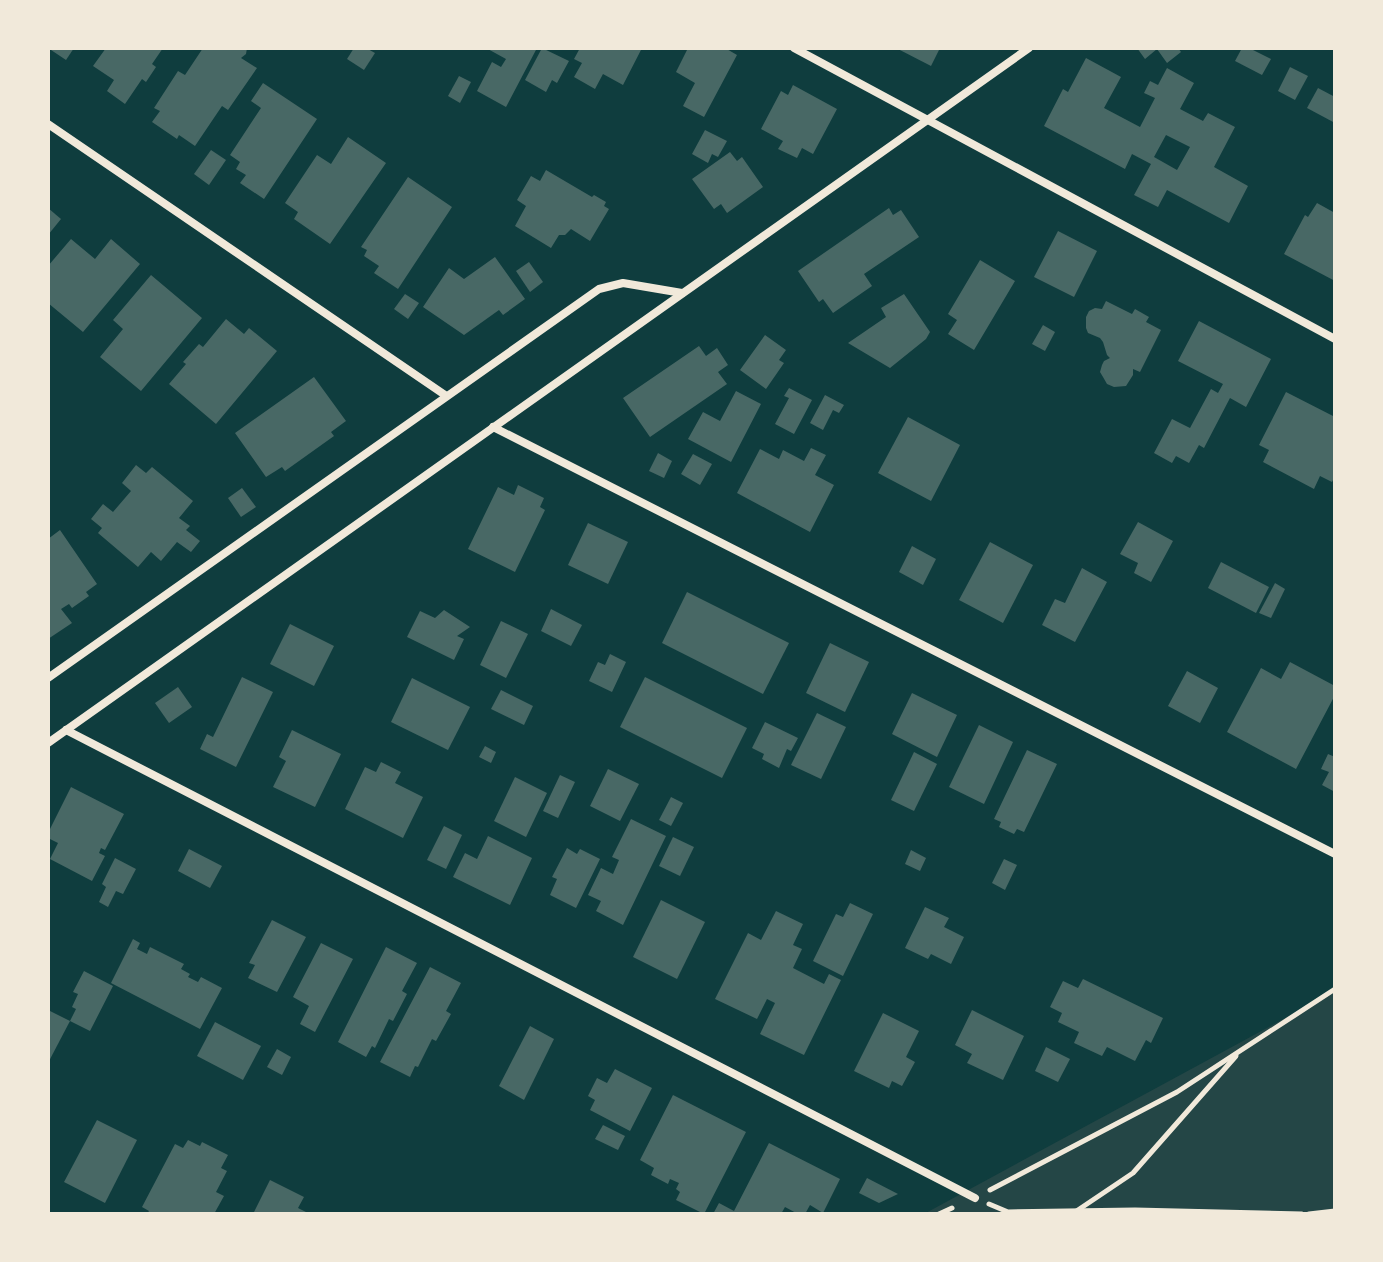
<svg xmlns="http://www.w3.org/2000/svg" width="1383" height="1262" viewBox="0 0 1383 1262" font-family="Figtree,sans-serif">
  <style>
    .green { fill: #244646 }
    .building { fill: #486865; fill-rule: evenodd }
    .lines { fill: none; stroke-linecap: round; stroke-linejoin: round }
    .path { stroke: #f1e9da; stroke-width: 5 }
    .minor { stroke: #f1e9da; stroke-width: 8 }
  </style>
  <rect width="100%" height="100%" fill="#0f3d3e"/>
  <path class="green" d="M 1335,991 L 1335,1214 L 924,1214 Z"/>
  <g class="building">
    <path d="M 48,48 L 74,48 L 66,60 Z"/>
    <path d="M 106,48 L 163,48 L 152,64 L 156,67 L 146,82 L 142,79 L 125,104 L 107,91 L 114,80 L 93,66 Z"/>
    <path d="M 203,48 L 247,48 L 246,54 L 241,58 L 257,68 L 228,110 L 222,106 L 195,146 L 179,135 L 177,139 L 152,122 L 160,111 L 154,108 L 178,71 L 185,75 Z"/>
    <path d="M 354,48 L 366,48 L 375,53 L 364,70 L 347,59 Z"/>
    <path d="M 486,48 L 537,48 L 506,107 L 477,91 L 492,62 L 501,67 L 506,59 Z"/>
    <path d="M 542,48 L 569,61 L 557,83 L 552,80 L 546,92 L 525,80 Z"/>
    <path d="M 580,48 L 642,48 L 623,85 L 603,74 L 595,89 L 574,77 L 582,63 L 574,59 Z"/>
    <path d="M 688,48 L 725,48 L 737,55 L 704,117 L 683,106 L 695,83 L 676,72 Z"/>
    <path d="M 896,48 L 940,48 L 931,66 Z"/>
    <path d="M 1137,48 L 1178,48 L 1181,52 L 1167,63 L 1157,49 L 1145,59 Z"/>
    <path d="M 1242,48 L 1249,48 L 1271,59 L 1262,75 L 1235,61 Z"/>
    <path d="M 1086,58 L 1121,77 L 1104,108 L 1140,127 L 1155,98 L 1144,93 L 1150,81 L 1158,85 L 1167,68 L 1194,83 L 1180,109 L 1203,121 L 1208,113 L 1235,127 L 1214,167 L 1248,186 L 1229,223 L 1167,190 L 1158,207 L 1134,195 L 1151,164 L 1132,154 L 1125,169 L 1044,126 L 1063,89 L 1068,92 ZM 1166,135 L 1190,147 L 1177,170 L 1154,157 Z"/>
    <path d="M 1290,67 L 1308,76 L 1295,100 L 1278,91 Z"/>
    <path d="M 459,76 L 471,82 L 460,103 L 448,96 Z"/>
    <path d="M 263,83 L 317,119 L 264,199 L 240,183 L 246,175 L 236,169 L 240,162 L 230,155 L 261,108 L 251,101 Z"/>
    <path d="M 793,85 L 837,109 L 813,154 L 802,148 L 797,158 L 778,149 L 783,141 L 761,129 L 781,91 L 788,95 Z"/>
    <path d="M 1318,88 L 1335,97 L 1335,123 L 1307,108 Z"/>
    <path d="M 705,130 L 727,141 L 718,157 L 712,154 L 708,163 L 692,154 Z"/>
    <path d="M 348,137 L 386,163 L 330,244 L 294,219 L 298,212 L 285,203 L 317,155 L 331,164 Z"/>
    <path d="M 211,150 L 226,160 L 209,185 L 194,174 Z"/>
    <path d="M 730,152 L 737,161 L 742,157 L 763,187 L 727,213 L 721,204 L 714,209 L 692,179 Z"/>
    <path d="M 546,170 L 592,197 L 594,195 L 606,202 L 604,206 L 609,209 L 590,241 L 571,229 L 565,235 L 559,235 L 551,248 L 515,226 L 526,206 L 517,200 L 531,176 L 540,181 Z"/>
    <path d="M 408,177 L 452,207 L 398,289 L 374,273 L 379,266 L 364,256 L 367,250 L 361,247 Z"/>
    <path d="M 1317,203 L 1335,213 L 1335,281 L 1284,254 L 1305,215 L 1308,217 Z"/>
    <path d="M 48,208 L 61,219 L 48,235 Z"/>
    <path d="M 889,208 L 893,215 L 901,210 L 919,237 L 864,274 L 872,286 L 833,313 L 823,299 L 819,302 L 798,271 Z"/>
    <path d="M 1058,231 L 1097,251 L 1074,297 L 1034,277 Z"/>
    <path d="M 71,239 L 95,259 L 111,239 L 140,264 L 83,332 L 48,303 L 48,266 Z"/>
    <path d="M 495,257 L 525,299 L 503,315 L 499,310 L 464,335 L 423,307 L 449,268 L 464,279 Z"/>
    <path d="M 980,260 L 1015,281 L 974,350 L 948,334 L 957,320 L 948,314 Z"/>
    <path d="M 529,262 L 543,282 L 530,292 L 516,271 Z"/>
    <path d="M 151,275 L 202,318 L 141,391 L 100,357 L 123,329 L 113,320 Z"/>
    <path d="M 405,294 L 419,303 L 408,319 L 394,309 Z"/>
    <path d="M 904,294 L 930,332 L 926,339 L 890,368 L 848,343 L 886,317 L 881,308 Z"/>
    <path d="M 1106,301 L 1132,314 L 1135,309 L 1149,317 L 1146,322 L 1161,330 L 1140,372 L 1133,369 L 1133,375 L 1126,386 L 1114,387 L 1107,384 L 1103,377 L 1100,372 L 1102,365 L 1104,361 L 1110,358 L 1107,355 L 1103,342 L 1100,338 L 1088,333 L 1086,328 L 1086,317 L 1089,311 L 1095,308 L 1102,309 Z"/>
    <path d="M 226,319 L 244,334 L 249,328 L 277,351 L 216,424 L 169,384 L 186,364 L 183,362 L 199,344 L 203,347 Z"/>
    <path d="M 1199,321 L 1271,359 L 1246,407 L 1230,398 L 1204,448 L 1199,445 L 1189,463 L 1176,456 L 1172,463 L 1154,453 L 1172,419 L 1190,428 L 1211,389 L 1218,393 L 1223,384 L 1178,361 Z"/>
    <path d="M 1043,325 L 1055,332 L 1045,351 L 1032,344 Z"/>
    <path d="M 765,335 L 786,350 L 779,360 L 784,363 L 766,389 L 740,370 Z"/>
    <path d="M 699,346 L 706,356 L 717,348 L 728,365 L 718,372 L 727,384 L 650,437 L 623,398 Z"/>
    <path d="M 314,377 L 346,421 L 331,432 L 334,436 L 285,471 L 282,467 L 266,477 L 235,433 Z"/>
    <path d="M 789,388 L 812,400 L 794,434 L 775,424 L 789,398 L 784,396 Z"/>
    <path d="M 736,391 L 761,404 L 731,462 L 688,439 L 703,412 L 720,421 Z"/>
    <path d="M 1286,392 L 1335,417 L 1335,476 L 1332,482 L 1320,476 L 1314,489 L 1263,462 L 1269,450 L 1259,445 Z"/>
    <path d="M 825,395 L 844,405 L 839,413 L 833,410 L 823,430 L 810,423 Z"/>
    <path d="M 908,417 L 960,445 L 931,501 L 878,473 Z"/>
    <path d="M 811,448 L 826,455 L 815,475 L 834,485 L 810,532 L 737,493 L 760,449 L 779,459 L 783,450 L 804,461 Z"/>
    <path d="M 658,453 L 672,461 L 664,478 L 649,471 Z"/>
    <path d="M 693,454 L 712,464 L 700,485 L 681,474 Z"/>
    <path d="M 136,465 L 146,473 L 152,467 L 193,501 L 179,518 L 190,526 L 186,530 L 200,541 L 191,552 L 177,542 L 161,561 L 151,552 L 138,567 L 98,533 L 102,528 L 91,519 L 103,504 L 113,512 L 131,491 L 122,483 Z"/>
    <path d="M 518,485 L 544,498 L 540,507 L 545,510 L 515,572 L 468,549 L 498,487 L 514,495 Z"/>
    <path d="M 242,488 L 256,507 L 241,517 L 228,498 Z"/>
    <path d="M 1138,522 L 1173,541 L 1151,582 L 1134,573 L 1138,563 L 1120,554 Z"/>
    <path d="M 588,523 L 628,542 L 608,584 L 568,565 Z"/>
    <path d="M 60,530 L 97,584 L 86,592 L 89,596 L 72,608 L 69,604 L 61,609 L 72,623 L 48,639 L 48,539 Z"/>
    <path d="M 990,542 L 1033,565 L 1003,623 L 959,600 Z"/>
    <path d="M 912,546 L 936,559 L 923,585 L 899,572 Z"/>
    <path d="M 1221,562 L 1269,587 L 1256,613 L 1208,588 Z"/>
    <path d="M 1082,568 L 1107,582 L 1075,642 L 1042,625 L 1055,599 L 1065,603 Z"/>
    <path d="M 1275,583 L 1285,589 L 1271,618 L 1259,613 Z"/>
    <path d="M 687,592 L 789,643 L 763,694 L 662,643 Z"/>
    <path d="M 551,609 L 582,625 L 571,646 L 541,631 Z"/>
    <path d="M 444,610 L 470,627 L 457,636 L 464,639 L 454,660 L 407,637 L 420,611 L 435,618 Z"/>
    <path d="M 501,621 L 528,634 L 506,678 L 480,665 Z"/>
    <path d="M 290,624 L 334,646 L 314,686 L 270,664 Z"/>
    <path d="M 830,643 L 869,662 L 845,712 L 806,693 Z"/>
    <path d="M 610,654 L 626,662 L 612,692 L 589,681 L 598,662 L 605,665 Z"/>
    <path d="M 1290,662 L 1335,686 L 1335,695 L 1296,769 L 1227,732 L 1261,668 L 1281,679 Z"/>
    <path d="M 1187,671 L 1218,688 L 1200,723 L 1168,706 Z"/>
    <path d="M 242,677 L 273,692 L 236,767 L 200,749 L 207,734 L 213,737 Z"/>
    <path d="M 645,677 L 747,728 L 722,778 L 620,727 Z"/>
    <path d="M 412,678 L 470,707 L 448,750 L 391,722 Z"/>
    <path d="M 178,687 L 192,707 L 169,723 L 155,703 Z"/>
    <path d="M 501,690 L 533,706 L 524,725 L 491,709 Z"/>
    <path d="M 912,693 L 957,715 L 937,757 L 892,734 Z"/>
    <path d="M 817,713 L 846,727 L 821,779 L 791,765 Z"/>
    <path d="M 765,722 L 798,738 L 791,751 L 787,749 L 779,768 L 762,759 L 764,754 L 752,748 Z"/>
    <path d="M 979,725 L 1013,742 L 984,804 L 949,787 Z"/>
    <path d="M 292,730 L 341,754 L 315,807 L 273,787 L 286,761 L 279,757 Z"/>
    <path d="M 485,746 L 496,752 L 491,763 L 479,757 Z"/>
    <path d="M 1027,750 L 1057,764 L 1024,832 L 1017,829 L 1014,834 L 999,827 L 1001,822 L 994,819 Z"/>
    <path d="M 914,752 L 937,764 L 914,811 L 891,800 Z"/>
    <path d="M 1328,754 L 1335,757 L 1335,792 L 1322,785 L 1329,772 L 1321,769 Z"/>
    <path d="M 381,762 L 401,772 L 395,783 L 423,797 L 403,838 L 345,809 L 365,767 L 376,772 Z"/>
    <path d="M 608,769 L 639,784 L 620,821 L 590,806 Z"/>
    <path d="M 560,775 L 575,782 L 558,818 L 543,811 Z"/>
    <path d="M 515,777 L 547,793 L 526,837 L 494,821 Z"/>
    <path d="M 71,787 L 124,814 L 105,850 L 101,848 L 99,853 L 105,856 L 92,881 L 50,859 L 58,843 L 48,838 L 48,833 Z"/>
    <path d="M 671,797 L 683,803 L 671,826 L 659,820 Z"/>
    <path d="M 631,819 L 666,836 L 623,925 L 596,911 L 601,901 L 588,895 L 601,868 L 613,874 L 619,860 L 612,857 Z"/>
    <path d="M 444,826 L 462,835 L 446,869 L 427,860 Z"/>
    <path d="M 488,836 L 532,858 L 510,905 L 453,877 L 465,853 L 477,859 Z"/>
    <path d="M 673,837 L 694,847 L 680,876 L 659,866 Z"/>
    <path d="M 567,848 L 577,854 L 580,849 L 600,859 L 576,908 L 550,895 L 557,879 L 552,877 Z"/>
    <path d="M 189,849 L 222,866 L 210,888 L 178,871 Z"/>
    <path d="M 911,850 L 926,858 L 920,871 L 905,864 Z"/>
    <path d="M 115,858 L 136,869 L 123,894 L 116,891 L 108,907 L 99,902 L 106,887 L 102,884 Z"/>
    <path d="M 1004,859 L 1017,865 L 1005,890 L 992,883 Z"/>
    <path d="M 661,900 L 705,922 L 677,979 L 633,957 Z"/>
    <path d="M 850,903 L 873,914 L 843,976 L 813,961 L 836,914 L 843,917 Z"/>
    <path d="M 925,907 L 949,918 L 944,927 L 964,937 L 951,964 L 931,954 L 928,959 L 905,948 Z"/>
    <path d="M 776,911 L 803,924 L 793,945 L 802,949 L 793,968 L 824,984 L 829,974 L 841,980 L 804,1055 L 760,1034 L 775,1003 L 767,999 L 757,1019 L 715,999 L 748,933 L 761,940 Z"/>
    <path d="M 272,920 L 306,937 L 277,992 L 248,978 L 255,965 L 249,963 Z"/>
    <path d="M 133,939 L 140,943 L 137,949 L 147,954 L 150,947 L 184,964 L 181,969 L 190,974 L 188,977 L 198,982 L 201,977 L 222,988 L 200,1029 L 111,983 Z"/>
    <path d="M 321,943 L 353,959 L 315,1032 L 300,1024 L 309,1006 L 293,997 Z"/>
    <path d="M 386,947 L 417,963 L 402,991 L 407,994 L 393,1021 L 389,1019 L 375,1048 L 372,1046 L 366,1057 L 338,1042 Z"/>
    <path d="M 430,967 L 461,983 L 446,1011 L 451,1014 L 436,1041 L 432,1039 L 418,1067 L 415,1066 L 410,1077 L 380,1062 Z"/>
    <path d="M 84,971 L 113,986 L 90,1031 L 70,1021 L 76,1009 L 72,1007 L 78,994 L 73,992 Z"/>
    <path d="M 1083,979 L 1163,1018 L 1151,1043 L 1146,1040 L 1135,1061 L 1107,1047 L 1102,1056 L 1074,1043 L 1079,1032 L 1058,1022 L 1062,1013 L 1050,1007 L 1063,981 L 1078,988 Z"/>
    <path d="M 48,1010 L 70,1021 L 48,1063 Z"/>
    <path d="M 972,1010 L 1024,1036 L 1003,1080 L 967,1063 L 972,1054 L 955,1045 Z"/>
    <path d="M 883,1013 L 919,1031 L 906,1057 L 915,1062 L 902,1086 L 892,1081 L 889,1088 L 854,1071 Z"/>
    <path d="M 215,1022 L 261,1046 L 243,1080 L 197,1056 Z"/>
    <path d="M 530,1026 L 554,1039 L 524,1100 L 499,1086 Z"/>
    <path d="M 1046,1047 L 1070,1059 L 1058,1082 L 1035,1071 Z"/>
    <path d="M 277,1049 L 291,1057 L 282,1075 L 267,1067 Z"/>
    <path d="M 615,1069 L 652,1088 L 630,1131 L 590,1110 L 595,1100 L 588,1096 L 597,1078 L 607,1083 Z"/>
    <path d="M 673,1095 L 746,1132 L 704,1214 L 676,1200 L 680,1192 L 676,1189 L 679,1183 L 670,1179 L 668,1184 L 651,1175 L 654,1168 L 640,1160 Z"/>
    <path d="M 97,1120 L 137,1140 L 105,1203 L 64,1182 Z"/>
    <path d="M 603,1125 L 625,1136 L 618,1150 L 595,1139 Z"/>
    <path d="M 188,1140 L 200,1146 L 202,1142 L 228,1155 L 221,1168 L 227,1171 L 216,1192 L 224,1196 L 214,1214 L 147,1214 L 149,1211 L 142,1207 L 175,1144 L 183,1148 Z"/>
    <path d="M 769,1143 L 840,1179 L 823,1213 L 810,1205 L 805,1214 L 798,1214 L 785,1207 L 781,1214 L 713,1214 L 719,1203 L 734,1211 Z"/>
    <path d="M 867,1178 L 898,1194 L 879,1203 L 859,1193 Z"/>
    <path d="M 270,1180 L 304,1197 L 298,1208 L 310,1214 L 253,1214 Z"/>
  </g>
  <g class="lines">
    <g class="path">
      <path d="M 990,1190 L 1177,1092 L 1335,989"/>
      <path d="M 989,1204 L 1008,1212 L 1135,1210 L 1302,1214"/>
      <path d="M 1075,1212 L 1133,1173 L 1236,1056"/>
      <path d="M 939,1214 L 952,1208"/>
      <path d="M 1309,1214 L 1335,1211"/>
    </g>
    <g class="minor">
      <path d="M 794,48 L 1335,339"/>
      <path d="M 48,124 L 445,395"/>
      <path d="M 493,427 L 1335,854"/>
      <path d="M 48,678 L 599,289 L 623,283 L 682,293"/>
      <path d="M 66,730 L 975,1198"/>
      <path d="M 48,743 L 1029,48"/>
    </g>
  </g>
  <rect width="1383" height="1262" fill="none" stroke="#f1e9da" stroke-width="100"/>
</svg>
